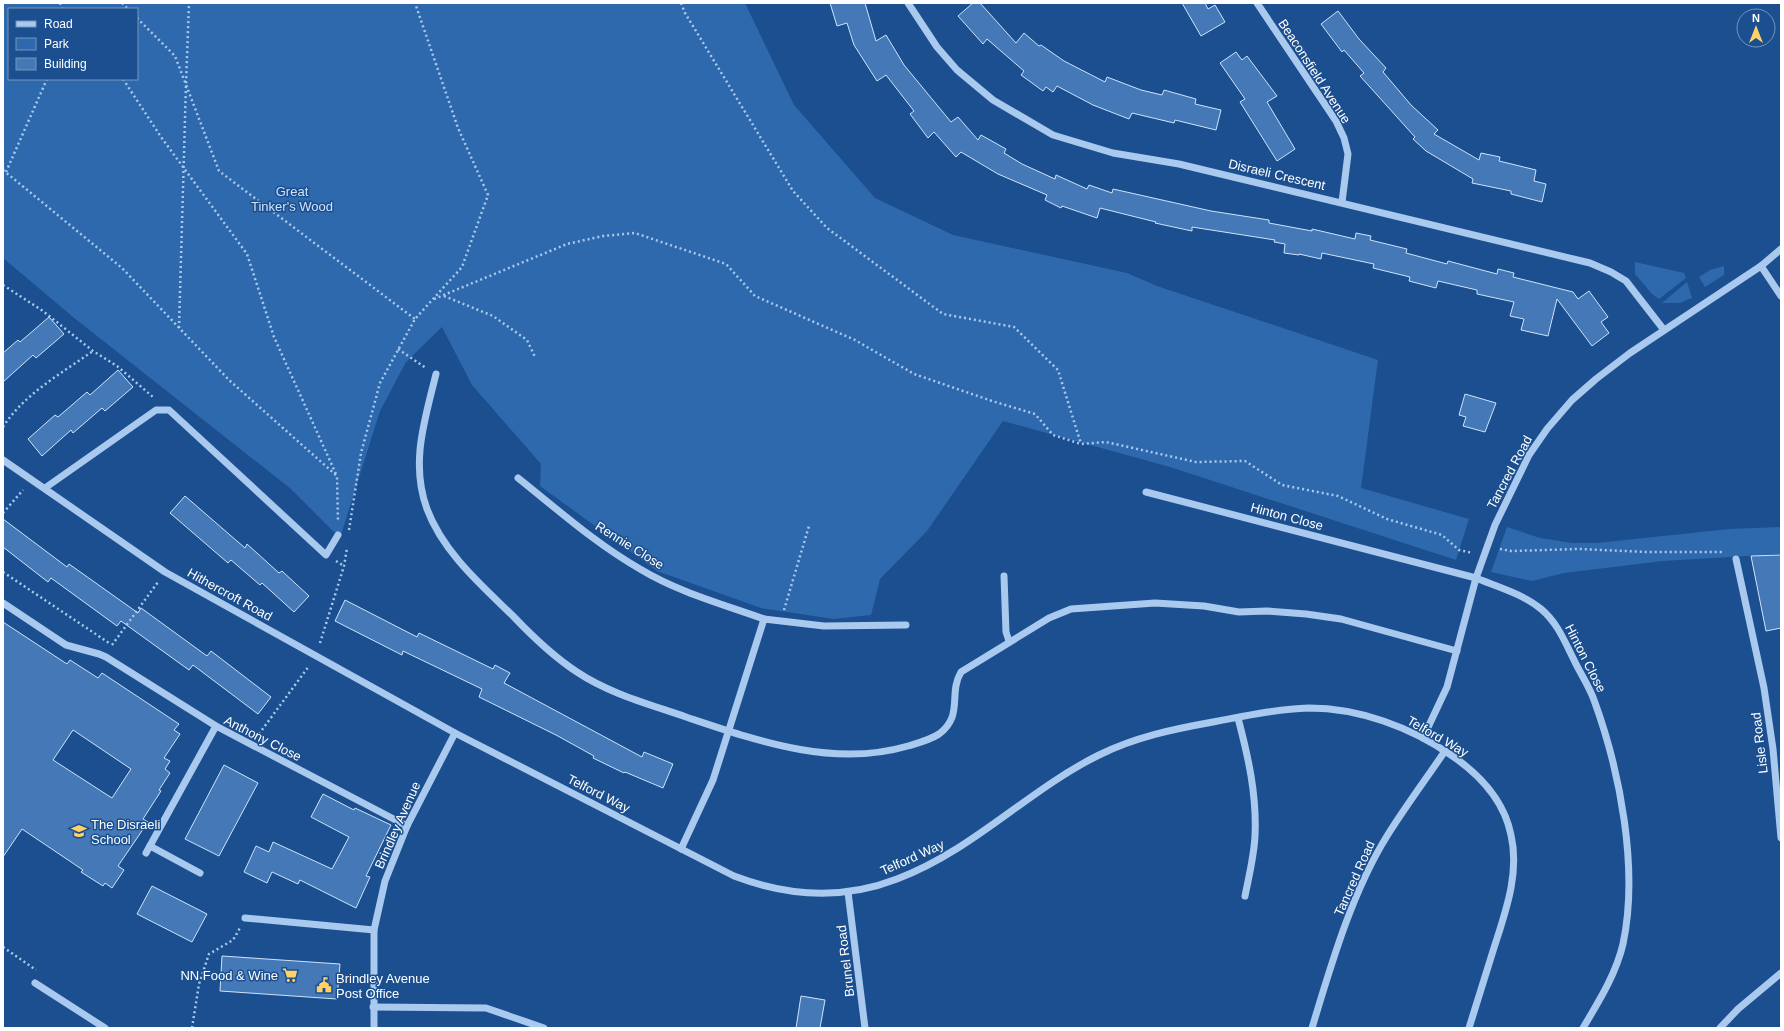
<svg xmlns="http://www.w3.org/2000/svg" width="1784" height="1031" viewBox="0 0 1784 1031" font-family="Helvetica,sans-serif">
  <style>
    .green { fill: #2e69ad; fill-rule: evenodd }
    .building { fill: #4478b7; stroke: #cfe3fa; fill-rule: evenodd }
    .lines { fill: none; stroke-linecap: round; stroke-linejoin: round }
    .path { stroke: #a9c9ee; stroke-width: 2.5; stroke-dasharray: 2 3; stroke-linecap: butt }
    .minor { stroke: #a9c9ee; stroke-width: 7 }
    .labels { text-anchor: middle; stroke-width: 3; stroke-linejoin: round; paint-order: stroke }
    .street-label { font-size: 13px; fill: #fff; stroke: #1b4f8f }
    .park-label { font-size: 13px; fill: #cfe3fa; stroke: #1b4f8f }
    .poi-label { font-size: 13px; fill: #fff; stroke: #1b4f8f; text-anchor: start }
  </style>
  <rect width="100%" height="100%" fill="#1b4f8f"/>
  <g class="green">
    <path d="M 3,3 L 745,3 L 794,105 L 875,198 L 953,235 L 1127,273 L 1157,286 L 1378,360 L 1361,488 L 1469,519 L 1456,560 L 1170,467 L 1003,421 L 927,531 L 880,579 L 871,615 L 834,619 L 761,608 L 657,571 L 540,486 L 541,464 L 472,385 L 442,327 L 406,362 L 380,411 L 340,538 L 291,489 L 73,317 L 3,258 ZM 9,9 L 137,9 L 137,79 L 9,79 Z"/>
    <path d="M 1635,262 L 1684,273 L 1686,278 L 1659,299 L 1652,294 L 1635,274 Z"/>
    <path d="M 1724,266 L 1724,275 L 1705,287 L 1699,277 L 1710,270 Z"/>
    <path d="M 1687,282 L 1692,298 L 1680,303 L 1662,303 Z"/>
    <path d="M 1507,527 L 1540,538 L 1572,543 L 1597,543 L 1729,529 L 1781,527 L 1781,554 L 1663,561 L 1564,573 L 1532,581 L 1491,572 Z"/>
  </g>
  <g class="building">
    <path d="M 830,3 L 865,3 L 876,41 L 886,35 L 904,65 L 951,122 L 958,117 L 978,140 L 981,135 L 1006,149 L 1004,153 L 1022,164 L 1055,179 L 1056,175 L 1087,189 L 1089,185 L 1112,193 L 1113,189 L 1211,211 L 1269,220 L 1269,223 L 1312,231 L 1312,229 L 1355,239 L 1356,233 L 1371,236 L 1370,240 L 1407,249 L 1406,253 L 1447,264 L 1448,261 L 1497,274 L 1498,269 L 1514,273 L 1513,277 L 1573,292 L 1578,299 L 1589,291 L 1608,317 L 1601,322 L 1609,333 L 1592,346 L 1557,299 L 1548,336 L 1521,330 L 1524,319 L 1510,316 L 1514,302 L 1477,294 L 1477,290 L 1438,281 L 1436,288 L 1409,281 L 1410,277 L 1373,268 L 1374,264 L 1322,253 L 1321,259 L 1299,254 L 1299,255 L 1284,253 L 1285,244 L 1274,242 L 1275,240 L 1192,227 L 1192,231 L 1155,223 L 1156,222 L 1100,208 L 1097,218 L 1062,206 L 1061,208 L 1045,200 L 1047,195 L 998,174 L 961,152 L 956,157 L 934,132 L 928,138 L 910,114 L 914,111 L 886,75 L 877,81 L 854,45 L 847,23 L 837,26 Z"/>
    <path d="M 973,3 L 980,3 L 1016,43 L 1024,33 L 1039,46 L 1041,45 L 1064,61 L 1105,82 L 1107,77 L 1141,90 L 1162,95 L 1164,90 L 1196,99 L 1195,104 L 1221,110 L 1216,130 L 1175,120 L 1174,123 L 1132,113 L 1129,119 L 1093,105 L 1057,86 L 1053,92 L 1046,87 L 1043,91 L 1021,75 L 1024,71 L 987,39 L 983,44 L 958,16 Z"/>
    <path d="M 1182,3 L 1205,3 L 1208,9 L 1215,5 L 1225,22 L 1201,36 Z"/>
    <path d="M 1338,11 L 1359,39 L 1386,68 L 1383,72 L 1411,105 L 1438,130 L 1434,134 L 1479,160 L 1481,153 L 1500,157 L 1499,161 L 1536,170 L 1534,181 L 1546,184 L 1542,202 L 1511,194 L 1511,191 L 1472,183 L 1473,179 L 1426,151 L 1413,139 L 1415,137 L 1360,76 L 1364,73 L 1344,50 L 1342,52 L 1321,24 Z"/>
    <path d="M 1236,52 L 1242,60 L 1247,56 L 1277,96 L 1267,102 L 1295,149 L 1277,161 L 1240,102 L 1245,99 L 1220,63 Z"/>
    <path d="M 49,317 L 64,334 L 36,358 L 33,355 L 3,382 L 3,353 L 18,340 L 20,342 Z"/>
    <path d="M 118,370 L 133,387 L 105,411 L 102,408 L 73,433 L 71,430 L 42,456 L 28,439 L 55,415 L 58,417 L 87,392 L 90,395 Z"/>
    <path d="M 1465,394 L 1496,403 L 1485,432 L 1463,426 L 1466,417 L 1459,415 Z"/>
    <path d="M 185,496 L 245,548 L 247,544 L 279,573 L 282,571 L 309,596 L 294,612 L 262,583 L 260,585 L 231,560 L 228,563 L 170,513 Z"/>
    <path d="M 3,519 L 67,567 L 69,564 L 138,613 L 141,608 L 207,656 L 211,651 L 271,697 L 258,714 L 193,665 L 189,670 L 121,621 L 117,626 L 51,578 L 48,582 L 3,547 Z"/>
    <path d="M 1781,555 L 1781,628 L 1766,631 L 1751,556 Z"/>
    <path d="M 345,600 L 417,637 L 419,633 L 493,669 L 495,665 L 510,673 L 504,683 L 642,757 L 644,752 L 673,764 L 663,788 L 625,772 L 624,773 L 593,758 L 594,756 L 556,735 L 479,697 L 482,689 L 403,651 L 402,655 L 335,621 Z"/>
    <path d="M 3,622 L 67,664 L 70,660 L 98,678 L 102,673 L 179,724 L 174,730 L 180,734 L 164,758 L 170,761 L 165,769 L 170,773 L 159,790 L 161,791 L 143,819 L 148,822 L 118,866 L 124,870 L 112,888 L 105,883 L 103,886 L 81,872 L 83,870 L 22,829 L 3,857 ZM 73,730 L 131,769 L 112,798 L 53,760 Z"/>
    <path d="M 224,765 L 258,783 L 219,856 L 185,839 Z"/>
    <path d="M 323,794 L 354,810 L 355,808 L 391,825 L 366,876 L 370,877 L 356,908 L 300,880 L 298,884 L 272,872 L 267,883 L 244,872 L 256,846 L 269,852 L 273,842 L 332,869 L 349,837 L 311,817 Z"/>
    <path d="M 152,886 L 207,914 L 192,942 L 137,914 Z"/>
    <path d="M 222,956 L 340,964 L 337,999 L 220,991 Z"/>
    <path d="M 801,996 L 825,1000 L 820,1028 L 796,1028 Z"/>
  </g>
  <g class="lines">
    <g class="path">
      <path d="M 60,3 L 62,9"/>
      <path d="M 122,3 L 128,9"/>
      <path d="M 681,3 L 685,13 L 793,191 L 827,228 L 943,314 L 1014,327 L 1058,370 L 1081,444"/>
      <path d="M 137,18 L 175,56 L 219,171 L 415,319"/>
      <path d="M 123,79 L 161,137 L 247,254 L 274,337 L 336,474"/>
      <path d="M 3,170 L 122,268 L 229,380 L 337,476 L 338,522"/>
      <path d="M 6,172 L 47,79"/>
      <path d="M 3,285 L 43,311 L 93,351 L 117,366 L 153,397"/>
      <path d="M 444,296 L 493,316 L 527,340 L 535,357"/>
      <path d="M 434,299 L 567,244 L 603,236 L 635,233 L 726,264 L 755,296 L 855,340 L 914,374 L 992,401 L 1035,414 L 1053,435 L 1081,444 L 1106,442 L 1196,462 L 1245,461 L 1282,485 L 1338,496 L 1387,519 L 1442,535 L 1459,550 L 1473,553"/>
      <path d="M 179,328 L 186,84 L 189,3"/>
      <path d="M 398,349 L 426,368"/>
      <path d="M 3,427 C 24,394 62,373 93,351"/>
      <path d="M 3,513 L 23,490"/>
      <path d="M 349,530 L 361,453 L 380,383 L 415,319 L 462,267 L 488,195 L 458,128 L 415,3"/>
      <path d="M 1500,549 L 1511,551 L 1579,549 L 1647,552 L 1724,552"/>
      <path d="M 336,561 L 344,566"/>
      <path d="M 3,572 L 109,643"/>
      <path d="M 784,610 L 809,526"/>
      <path d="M 320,643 L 344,566 L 347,548"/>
      <path d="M 112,645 L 158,582"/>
      <path d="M 259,734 L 309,666"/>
      <path d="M 3,947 L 36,970"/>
      <path d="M 192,1028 L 199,984 L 209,954 L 233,940 L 240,928"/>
    </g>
    <g class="minor">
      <path d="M 908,3 L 937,47 L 957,70 L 993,100 L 1053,135 L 1113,153 L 1179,164 L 1590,263 L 1611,272 L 1626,281 L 1664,330"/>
      <path d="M 1257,3 L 1336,121 L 1344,138 L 1348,154 L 1342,202"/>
      <path d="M 1761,266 L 1781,296"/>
      <path d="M 436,374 C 425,419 410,463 427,509 C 443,552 481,585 513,616 C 532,636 554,657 577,672 C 610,694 649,704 686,717 C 758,741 833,768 908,746 C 918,743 930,740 939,734 C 964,715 948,694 961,672 L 1049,618 L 1071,609 L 1155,603 L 1204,606 L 1239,612 L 1267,611 L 1306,614 L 1341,619 L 1457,651"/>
      <path d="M 3,460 L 165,572 L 455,733 L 734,876 C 787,896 843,900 897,879 C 972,851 1028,790 1099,755 C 1135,737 1174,729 1213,722 C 1245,716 1277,709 1309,708 C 1359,708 1410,727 1451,755 C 1479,774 1504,800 1511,835 C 1520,874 1505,913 1493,951 C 1485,976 1477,1002 1469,1028"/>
      <path d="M 518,478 C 557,509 596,544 640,569 C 678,592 722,604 764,619"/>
      <path d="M 45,488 L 156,410 L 169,410 L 326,555 L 338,535"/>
      <path d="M 1146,492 L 1476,578 C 1498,587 1523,594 1541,609 C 1557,622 1565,642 1574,660 C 1580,673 1589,686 1594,700 C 1620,771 1639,869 1623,944 C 1616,974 1599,1001 1583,1028"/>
      <path d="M 1736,559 L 1764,688 L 1773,749 L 1781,838"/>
      <path d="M 1004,576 L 1006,632 L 1009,641"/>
      <path d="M 3,603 L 66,645 L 99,654 L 106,657 L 216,726"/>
      <path d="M 1238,718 C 1248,756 1257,795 1255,836 C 1254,856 1249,876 1245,896"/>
      <path d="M 1423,738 L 1447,687 L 1476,578 L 1495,525 L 1529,455 L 1547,429 L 1572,400 L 1596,379 L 1630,353 L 1761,266 L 1781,249"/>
      <path d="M 150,846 L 200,873"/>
      <path d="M 681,849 L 713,780 L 764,619 L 824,626 L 906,625"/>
      <path d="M 146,853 L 216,726 L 407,826"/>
      <path d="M 848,892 L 865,1028"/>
      <path d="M 245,918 L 374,930"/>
      <path d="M 35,983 L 105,1028"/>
      <path d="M 373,1007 L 486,1008 L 544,1028"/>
      <path d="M 374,1028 L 374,930 L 385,881 L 407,826 L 455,733"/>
      <path d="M 1312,1028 C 1331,965 1352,892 1387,836 C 1405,807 1426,779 1445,751"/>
      <path d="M 1720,1028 L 1738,1009 L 1781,973"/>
    </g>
  </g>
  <defs>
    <g id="school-bare" transform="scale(1.2)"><path d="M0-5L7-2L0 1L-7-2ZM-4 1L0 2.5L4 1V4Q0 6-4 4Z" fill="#ffd166" stroke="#1b4f8f" stroke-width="2.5" paint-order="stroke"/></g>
    <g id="supermarket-bare" transform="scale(1.2)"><path d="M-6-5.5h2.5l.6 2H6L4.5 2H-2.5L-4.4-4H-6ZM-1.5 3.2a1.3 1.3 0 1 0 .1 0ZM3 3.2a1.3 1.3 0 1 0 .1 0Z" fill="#ffd166" stroke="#1b4f8f" stroke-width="2.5" paint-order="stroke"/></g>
    <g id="civic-bare" transform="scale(1.2)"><path d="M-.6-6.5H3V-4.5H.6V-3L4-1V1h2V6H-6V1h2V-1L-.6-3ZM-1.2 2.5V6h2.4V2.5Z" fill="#ffd166" stroke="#1b4f8f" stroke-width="2.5" paint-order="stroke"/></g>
  </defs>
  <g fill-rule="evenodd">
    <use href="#school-bare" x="79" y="831"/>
    <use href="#supermarket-bare" x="290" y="975"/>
    <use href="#civic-bare" x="324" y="985"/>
  </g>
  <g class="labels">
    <g class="street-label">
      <text transform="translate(1315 71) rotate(57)" y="5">Beaconsfield Avenue</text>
      <text transform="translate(1277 174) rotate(13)" y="5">Disraeli Crescent</text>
      <text transform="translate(1509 472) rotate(-62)" y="5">Tancred Road</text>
      <text transform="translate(1287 516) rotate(15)" y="5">Hinton Close</text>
      <text transform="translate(630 545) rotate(32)" y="5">Rennie Close</text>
      <text transform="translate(230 594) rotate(29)" y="5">Hithercroft Road</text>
      <text transform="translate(1586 658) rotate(63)" y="5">Hinton Close</text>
      <text transform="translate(1438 736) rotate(30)" y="5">Telford Way</text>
      <text transform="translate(263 738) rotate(27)" y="5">Anthony Close</text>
      <text transform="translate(1759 743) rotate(-97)" y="5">Lisle Road</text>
      <text transform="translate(599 793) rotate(27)" y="5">Telford Way</text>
      <text transform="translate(397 825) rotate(-66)" y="5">Brindley Avenue</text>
      <text transform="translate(912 857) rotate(-24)" y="5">Telford Way</text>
      <text transform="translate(1354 878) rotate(-66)" y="5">Tancred Road</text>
      <text transform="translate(845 961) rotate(-97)" y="5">Brunel Road</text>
    </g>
    <g class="park-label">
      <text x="292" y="196">Great<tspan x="292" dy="15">Tinker's Wood</tspan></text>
    </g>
    <g class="poi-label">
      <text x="91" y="829">The Disraeli<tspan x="91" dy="15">School</tspan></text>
      <text x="278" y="980" text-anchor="end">NN Food &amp; Wine</text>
      <text x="336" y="983">Brindley Avenue<tspan x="336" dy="15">Post Office</tspan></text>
    </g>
  </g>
  <rect width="1784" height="1031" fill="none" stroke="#ffffff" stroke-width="8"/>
  <rect x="8" y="8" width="130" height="72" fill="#1b4f8f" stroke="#7695bc"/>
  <rect x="16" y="21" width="20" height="6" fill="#a9c9ee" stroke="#7695bc"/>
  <text x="44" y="28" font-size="12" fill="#ffffff">Road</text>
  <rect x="16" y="38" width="20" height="12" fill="#2e69ad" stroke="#7695bc"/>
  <text x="44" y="48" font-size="12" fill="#ffffff">Park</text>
  <rect x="16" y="58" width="20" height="12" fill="#4478b7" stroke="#7695bc"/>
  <text x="44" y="68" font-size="12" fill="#ffffff">Building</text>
  <g transform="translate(1756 28)"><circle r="19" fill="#1b4f8f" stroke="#7695bc"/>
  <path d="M0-3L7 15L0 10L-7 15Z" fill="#ffd166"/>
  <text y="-6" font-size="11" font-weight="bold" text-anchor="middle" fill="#ffffff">N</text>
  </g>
</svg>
